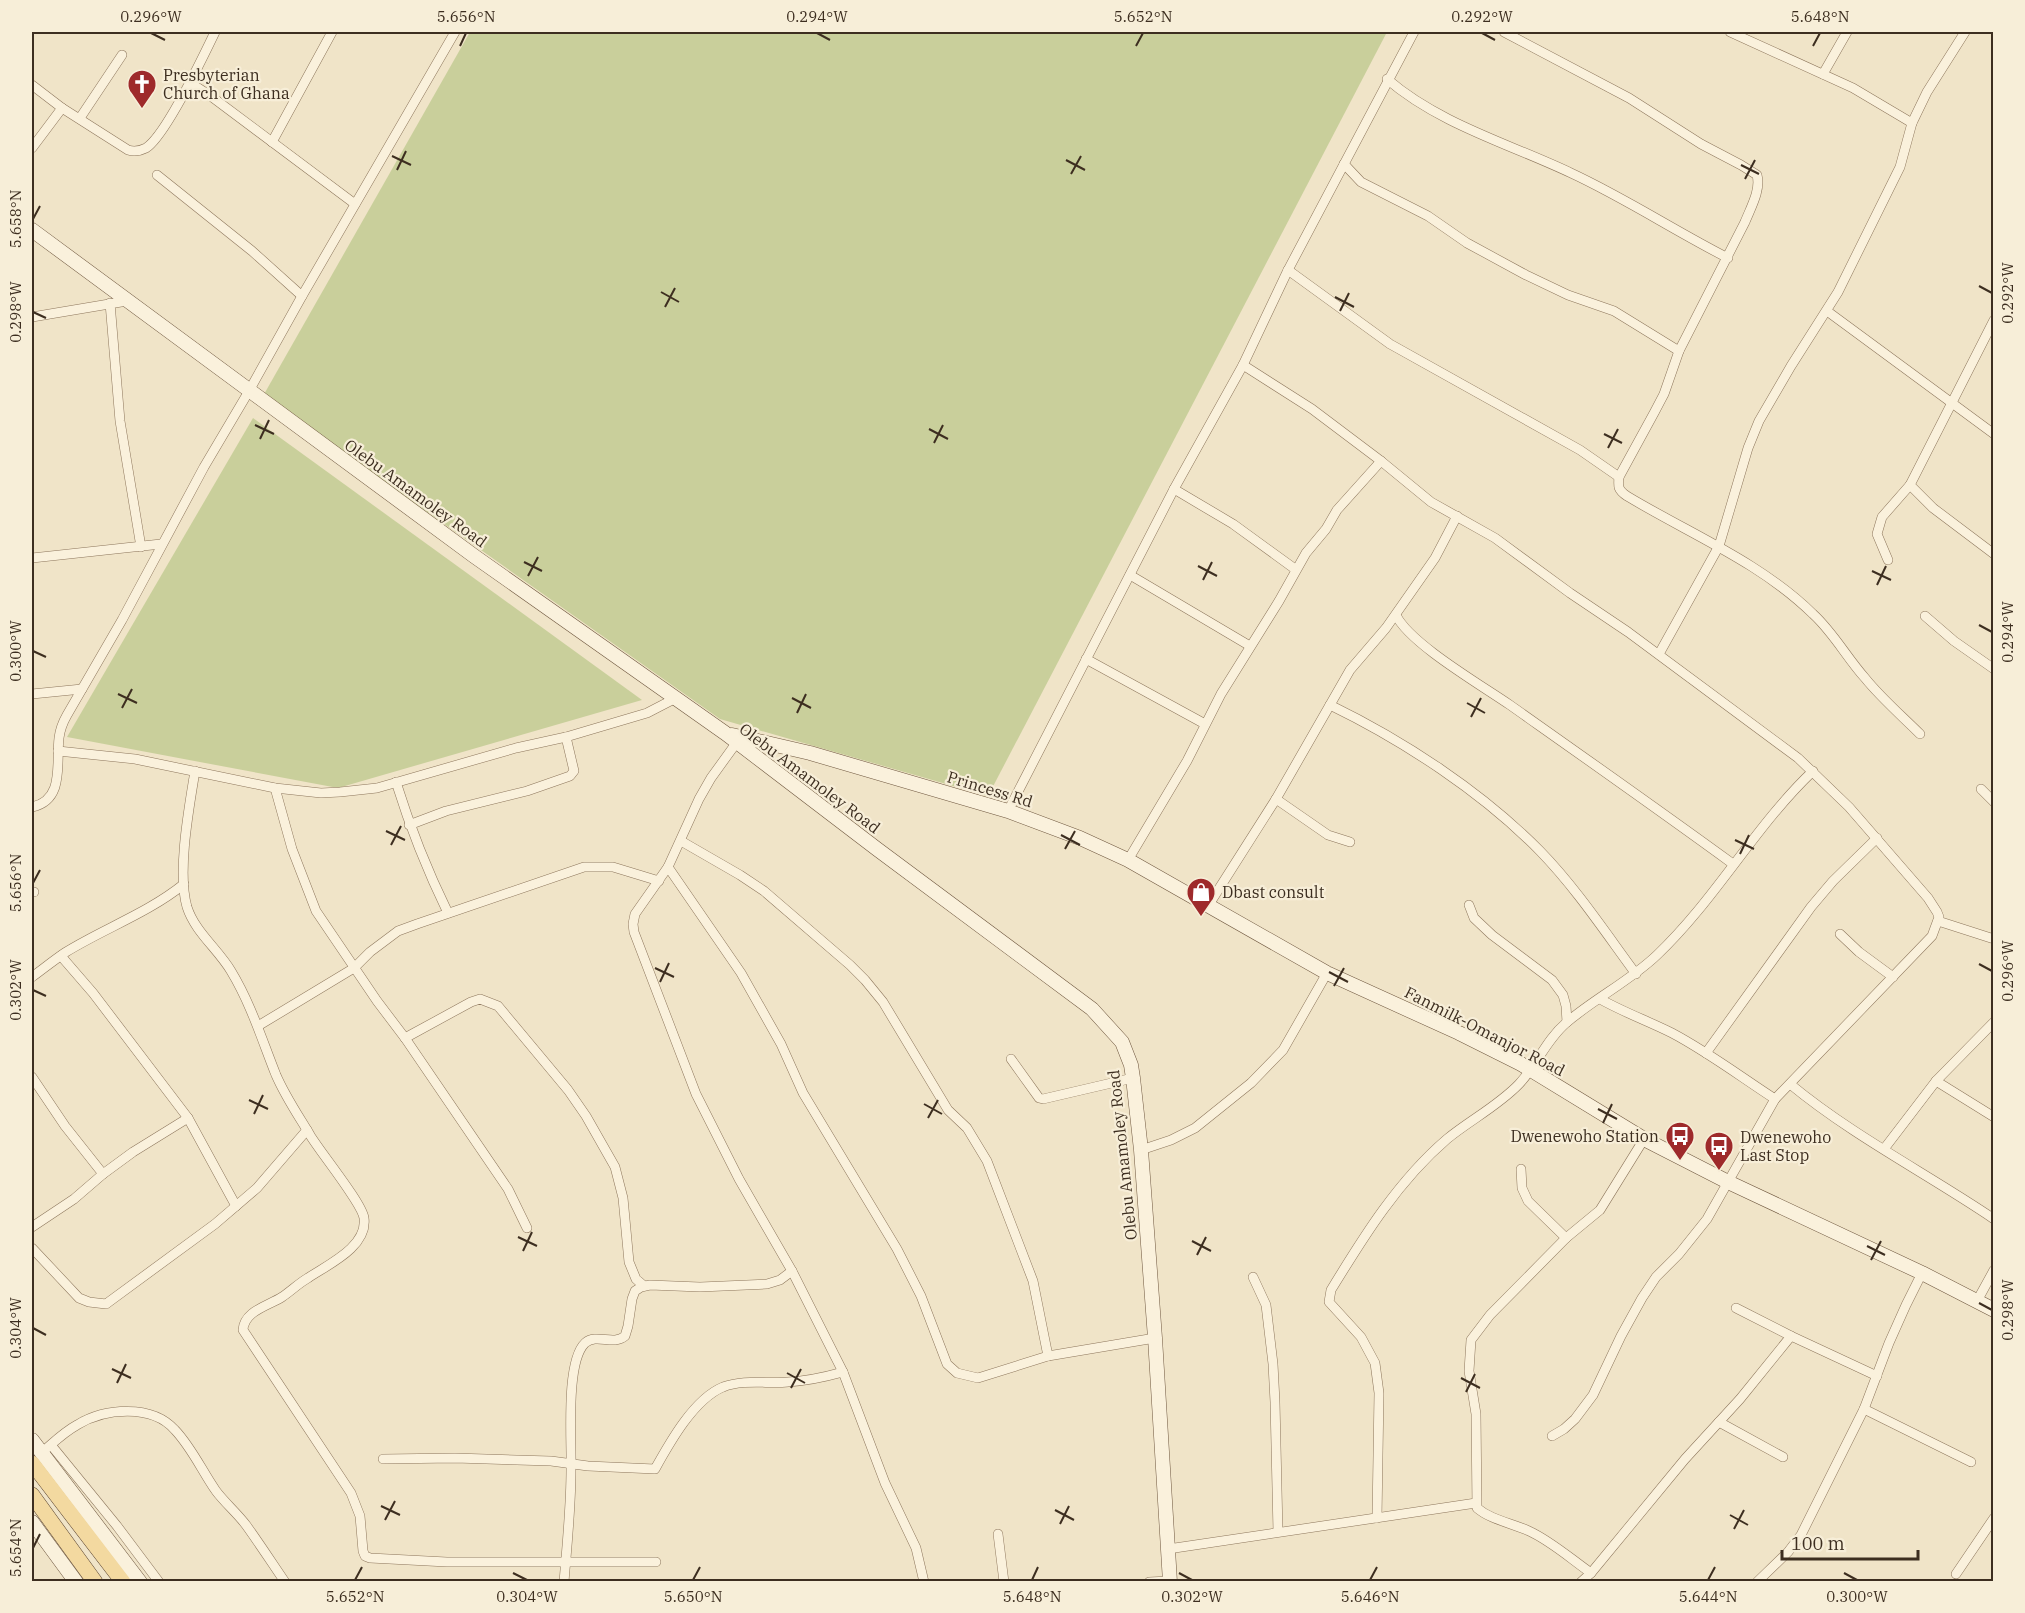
<svg xmlns="http://www.w3.org/2000/svg" width="2025" height="1613" viewBox="0 0 2025 1613" font-family="'IBM Plex Serif',serif">
  <style>
    .green { fill: #c9cf9b }
    .lines { fill: none; stroke-linecap: round; stroke-linejoin: round }
    .street-casing { stroke: #8d765c; stroke-width: 10 }
    .secondary-casing { stroke: #6f573f; stroke-width: 15 }
    .primary-casing { stroke: #5b4430; stroke-width: 16 }
    .street { stroke: #faf1dc; stroke-width: 9 }
    .secondary { stroke: #faf1dc; stroke-width: 14 }
    .primary { stroke: #f3d9a0; stroke-width: 15 }
    .ticks { fill: none; stroke: #3d2e20; stroke-width: 2 }
    .labels { text-anchor: middle; stroke-width: 4.5; stroke-linejoin: round; paint-order: stroke }
    .poi-label { font-size: 16px; fill: #3d2e20; stroke: #f7eed8; text-anchor: start }
    .street-label { font-size: 16px; fill: #3d2e20; stroke: #f7eed8 }
    .neatline { fill: none; stroke: #3d2e20; stroke-width: 2 }
    .ticks-label { font-size: 15px; text-anchor: middle; fill: #3d2e20 }
  </style>
  <rect width="100%" height="100%" fill="#f0e4c8"/>
  <g class="green">
    <path d="M 470,32 L 1387,32 L 988,796 L 720,719 L 263,396 Z"/>
    <path d="M 253,418 L 642,700 L 338,788 L 67,737 Z"/>
  </g>
  <g class="lines">
    <g class="street-casing">
      <g id="street">
        <path d="M 1504,32 L 1629,98 L 1701,144 L 1741,165 L 1757,175 C 1761,190 1751,207 1745,222 L 1679,351 L 1664,394 L 1654,413 L 1619,477 C 1618,487 1618,490 1627,496 C 1690,534 1760,562 1813,614 C 1833,632 1847,658 1865,678 C 1881,698 1902,716 1920,734"/>
        <path d="M 1730,32 L 1853,88 L 1912,123"/>
        <path d="M 1823,74 L 1847,32"/>
        <path d="M 1387,79 C 1439,124 1510,144 1571,173 C 1625,198 1675,231 1728,258"/>
        <path d="M 189,82 L 212,97 L 355,204"/>
        <path d="M 32,85 L 62,108 L 128,150 C 134,152 140,151 146,148 C 165,136 204,55 215,32"/>
        <path d="M 80,118 L 122,55"/>
        <path d="M 272,142 L 332,32"/>
        <path d="M 32,148 L 62,108"/>
        <path d="M 1344,164 L 1361,182 L 1428,216 L 1467,243 L 1526,275 L 1568,295 L 1614,311 L 1679,351"/>
        <path d="M 157,175 L 252,251 L 302,296"/>
        <path d="M 1288,270 L 1390,344 L 1580,450 L 1619,477"/>
        <path d="M 110,303 L 120,421 L 141,547"/>
        <path d="M 1827,311 L 1994,434"/>
        <path d="M 32,317 L 127,301"/>
        <path d="M 1994,320 L 1910,485 L 1933,508 L 1994,554"/>
        <path d="M 1243,365 L 1312,409 L 1381,461 L 1431,502 L 1495,538 L 1570,593 L 1628,632 L 1798,758 L 1849,807 L 1928,898 L 1937,912 L 1939,917 L 1932,936 L 1775,1099 L 1707,1219 L 1679,1254 L 1656,1277 L 1642,1298 L 1621,1336 L 1593,1395 L 1575,1419 L 1564,1429 L 1552,1436"/>
        <path d="M 1174,489 L 1233,524 L 1295,569"/>
        <path d="M 32,558 L 161,544"/>
        <path d="M 1888,560 L 1877,534 L 1882,517 L 1910,485"/>
        <path d="M 1130,575 L 1250,646"/>
        <path d="M 1396,615 C 1409,643 1481,685 1510,705 C 1585,758 1659,810 1733,864"/>
        <path d="M 1925,616 L 1954,641 L 1994,669"/>
        <path d="M 1659,654 L 1719,546 L 1748,448 L 1759,421 L 1791,366 L 1838,292 L 1900,167 L 1912,123 L 1927,92 L 1965,32"/>
        <path d="M 1086,659 L 1205,724"/>
        <path d="M 32,694 L 82,689"/>
        <path d="M 1330,705 C 1404,741 1482,792 1540,851 C 1576,888 1605,932 1636,974"/>
        <path d="M 737,742 L 711,778 L 699,799 L 668,867 L 635,914 L 633,924 L 634,932 L 696,1094 L 739,1179 L 792,1271 L 843,1372 L 885,1483 L 916,1548 L 924,1582"/>
        <path d="M 58,751 L 135,759 L 275,788 L 321,793 L 340,792 L 377,788 L 516,748 L 566,737 L 647,713 L 676,698"/>
        <path d="M 195,771 C 189,808 177,872 187,907 C 195,932 218,949 231,971 C 251,1004 262,1040 276,1075 C 285,1096 298,1115 310,1135 C 320,1152 362,1203 364,1218 C 368,1247 327,1265 308,1278 C 299,1283 291,1291 282,1297 C 268,1306 244,1311 243,1330 L 351,1493 L 360,1516 L 363,1551 L 365,1556 L 370,1558 L 447,1562 L 656,1562"/>
        <path d="M 396,782 C 410,827 427,870 448,913"/>
        <path d="M 275,788 L 292,849 L 316,911 L 377,1001 L 405,1038 L 508,1189 L 527,1228"/>
        <path d="M 1981,789 L 1994,802"/>
        <path d="M 1276,799 L 1328,835 L 1350,842"/>
        <path d="M 32,807 C 65,800 56,763 59,738 C 60,729 63,722 67,715 L 122,620 L 204,467 L 249,391 L 302,296 L 455,32"/>
        <path d="M 1008,811 L 1174,489 L 1243,365 L 1288,270 L 1414,32"/>
        <path d="M 409,825 L 446,811 L 527,791 L 570,776 L 574,771 L 566,737"/>
        <path d="M 681,841 L 740,875 L 764,891 L 850,965 L 865,980 L 883,1002 L 948,1110 L 967,1128 L 987,1161 L 1033,1281 L 1048,1356"/>
        <path d="M 1128,860 L 1187,761 L 1221,694 L 1279,601 L 1306,553 L 1326,529 L 1337,510 L 1381,461"/>
        <path d="M 668,867 L 741,973 L 781,1044 L 803,1093 L 897,1249 L 921,1296 L 947,1364 L 957,1373 L 978,1378 L 1048,1356 L 1155,1338"/>
        <path d="M 32,892 L 34,892"/>
        <path d="M 1469,905 L 1474,918 L 1492,935 L 1552,980 L 1563,995 L 1566,1006 L 1567,1022"/>
        <path d="M 1208,906 L 1276,799 L 1350,670 L 1386,628 L 1435,558 L 1457,516"/>
        <path d="M 1938,921 L 1994,939"/>
        <path d="M 1840,934 L 1859,952 L 1893,977"/>
        <path d="M 61,956 L 93,993 L 188,1118 L 236,1206"/>
        <path d="M 32,977 C 43,969 54,960 66,952 C 105,928 148,913 184,884"/>
        <path d="M 1600,999 C 1623,1012 1648,1021 1672,1033 C 1708,1052 1741,1077 1775,1099"/>
        <path d="M 258,1026 L 354,968 L 370,952 L 398,931 L 417,924 L 584,867 L 613,867 L 659,881"/>
        <path d="M 405,1038 L 471,1002 L 480,999 L 498,1006 L 568,1090 L 586,1116 L 615,1167 L 623,1198 L 629,1262 L 636,1279 L 644,1286"/>
        <path d="M 1706,1053 L 1811,907 L 1833,881 L 1877,838"/>
        <path d="M 1011,1059 L 1039,1098 L 1043,1099 L 1133,1078"/>
        <path d="M 32,1077 L 65,1126 L 103,1174"/>
        <path d="M 1936,1081 L 1994,1117"/>
        <path d="M 1790,1084 C 1853,1136 1926,1173 1994,1219"/>
        <path d="M 1884,1149 L 1936,1081 L 1994,1022"/>
        <path d="M 1141,1150 L 1171,1140 L 1195,1128 L 1251,1083 L 1283,1050 L 1327,973"/>
        <path d="M 1521,1169 L 1522,1188 L 1528,1201 L 1566,1238"/>
        <path d="M 32,1227 L 74,1199 L 103,1174 L 133,1152 L 188,1118"/>
        <path d="M 32,1248 L 79,1298 L 89,1302 L 106,1304 L 215,1224 L 257,1188 L 307,1130"/>
        <path d="M 1253,1277 L 1266,1305 L 1273,1364 L 1275,1402 L 1278,1532"/>
        <path d="M 1977,1301 L 1994,1270"/>
        <path d="M 1736,1308 L 1791,1336 L 1877,1376"/>
        <path d="M 1864,1409 L 1971,1462"/>
        <path d="M 1719,1422 L 1783,1457"/>
        <path d="M 51,1445 L 117,1526 L 159,1582"/>
        <path d="M 41,1453 C 53,1443 64,1432 77,1425 C 105,1408 152,1404 175,1430 C 192,1448 202,1471 216,1491 C 225,1503 237,1513 246,1525 C 259,1543 272,1563 285,1582"/>
        <path d="M 383,1459 L 455,1458 L 551,1461 L 588,1466 L 655,1469 C 670,1442 694,1399 723,1387 C 744,1379 767,1384 788,1382 C 807,1381 825,1377 843,1372"/>
        <path d="M 1377,1518 L 1379,1393 L 1375,1363 L 1361,1337 L 1329,1302 L 1331,1290 C 1364,1236 1398,1181 1447,1139 C 1470,1120 1498,1106 1519,1084 C 1537,1065 1546,1040 1566,1023 C 1595,998 1630,981 1657,955 C 1716,899 1755,826 1813,771"/>
        <path d="M 998,1534 L 1004,1582"/>
        <path d="M 1168,1549 L 1476,1503"/>
        <path d="M 1591,1573 C 1571,1559 1551,1541 1529,1531 C 1512,1523 1491,1520 1477,1508 L 1476,1414 L 1469,1371 L 1471,1340 L 1490,1315 L 1566,1238 L 1600,1210 L 1644,1139"/>
        <path d="M 1956,1574 L 1994,1518"/>
        <path d="M 564,1582 C 567,1545 571,1507 571,1470 C 572,1443 565,1362 585,1343 C 597,1333 613,1346 625,1336 L 628,1326 L 632,1299 L 635,1291 L 641,1287 L 650,1285 L 700,1287 L 767,1284 L 780,1280 L 792,1271"/>
        <path d="M 1149,1582 L 1169,1581"/>
        <path d="M 1581,1582 L 1591,1573 L 1685,1459 L 1740,1399 L 1791,1336"/>
        <path d="M 1757,1582 L 1788,1552 L 1801,1535 L 1864,1409 L 1889,1343 L 1906,1305 L 1922,1273"/>
      </g>
    </g>
    <g class="secondary-casing">
      <g id="secondary">
        <path d="M 32,230 L 474,556 L 725,733 L 877,849 L 1092,1009 L 1122,1042 L 1131,1065 L 1133,1078 L 1141,1150 L 1155,1338 L 1170,1582"/>
        <path d="M 732,735 L 810,753 L 1008,811 L 1080,838 L 1128,860 L 1327,973 L 1459,1033 L 1521,1064 L 1644,1139 L 1728,1182 L 1922,1273 L 1994,1310"/>
        <path d="M 32,1440 L 140,1582"/>
        <path d="M 32,1522 L 76,1582"/>
      </g>
    </g>
    <g class="primary-casing">
      <g id="primary">
        <path d="M 32,1463 L 123,1582"/>
        <path d="M 32,1495 L 95,1582"/>
      </g>
    </g>
    <use href="#street" class="street"/>
    <use href="#secondary" class="secondary"/>
    <use href="#primary" class="primary"/>
  </g>
  <path class="ticks" d="M 151,33 L 165,40M 817,33 L 830,40M 1482,33 L 1495,40M 460,46 L 466,33M 1136,46 L 1143,33M 1813,46 L 1820,33M 392,156 L 411,165M 1066,160 L 1085,170M 1741,165 L 1759,174M 397,170 L 406,151M 1071,174 L 1081,156M 1745,179 L 1755,160M 33,219 L 40,206M 1979,286 L 1992,293M 661,292 L 679,302M 1335,297 L 1354,307M 665,307 L 675,288M 1340,311 L 1349,293M 33,312 L 46,318M 255,425 L 274,434M 929,429 L 948,439M 1604,434 L 1622,443M 260,439 L 269,420M 934,443 L 943,425M 1608,448 L 1618,429M 524,562 L 542,571M 1198,566 L 1217,576M 1872,571 L 1891,580M 528,576 L 538,557M 1203,580 L 1212,562M 1877,585 L 1886,566M 1979,625 L 1992,632M 33,651 L 46,657M 118,694 L 137,703M 792,698 L 811,708M 1467,703 L 1485,713M 122,708 L 132,689M 797,713 L 806,694M 1471,717 L 1481,698M 386,831 L 405,840M 1061,835 L 1080,845M 1735,840 L 1754,849M 391,845 L 401,826M 1065,849 L 1075,831M 1740,854 L 1749,835M 33,883 L 40,870M 1979,964 L 1992,971M 655,968 L 674,977M 1329,972 L 1348,982M 660,982 L 669,963M 1334,986 L 1344,968M 33,990 L 46,996M 249,1100 L 268,1109M 924,1104 L 942,1114M 1598,1109 L 1617,1119M 254,1114 L 263,1095M 928,1118 L 938,1100M 1603,1123 L 1612,1104M 518,1237 L 537,1246M 1192,1241 L 1211,1251M 1867,1246 L 1885,1255M 523,1251 L 532,1232M 1197,1255 L 1206,1237M 1871,1260 L 1881,1241M 1979,1303 L 1992,1310M 33,1328 L 46,1335M 112,1369 L 131,1378M 787,1373 L 805,1383M 1461,1378 L 1480,1388M 117,1383 L 126,1364M 791,1388 L 801,1369M 1466,1392 L 1475,1374M 381,1506 L 400,1515M 1055,1510 L 1074,1520M 1730,1515 L 1748,1525M 385,1520 L 395,1501M 1060,1524 L 1069,1506M 1734,1529 L 1744,1510M 33,1548 L 40,1534M 513,1573 L 527,1580M 1179,1573 L 1192,1580M 1844,1573 L 1857,1580M 355,1580 L 362,1567M 693,1580 L 700,1567M 1032,1580 L 1038,1567M 1370,1580 L 1377,1567M 1708,1580 L 1715,1567"/>
  <defs>
    <g id="church-pin" transform="scale(1.5)"><path d="M0 17L-7.5 6A9.5 9.5 0 1 1 7.5 6Z" fill="#9e2a2b" stroke="#f7eed8"/><path d="M-1.2-6h2.4v3.5h3.3v2.4h-3.3V6h-2.4V-.1h-3.3v-2.4h3.3Z" fill="#fff"/></g>
    <g id="shop-pin" transform="scale(1.5)"><path d="M0 17L-7.5 6A9.5 9.5 0 1 1 7.5 6Z" fill="#9e2a2b" stroke="#f7eed8"/><path d="M-5-2.5h2.3a2.7 3.5 0 0 1 5.4 0H5L5.5 6h-11ZM-1.5-2.5h3a1.5 2.3 0 0 0-3 0Z" fill="#fff"/></g>
    <g id="bus-pin" transform="scale(1.5)"><path d="M0 17L-7.5 6A9.5 9.5 0 1 1 7.5 6Z" fill="#9e2a2b" stroke="#f7eed8"/><path d="M-5-6H5V4H4V6H2V4H-2V6H-4V4H-5ZM-3.5-4V0h7V-4ZM-3.5 1.2v1.5H-2V1.2ZM2 1.2v1.5H3.5V1.2Z" fill="#fff"/></g>
  </defs>
  <g fill-rule="evenodd">
    <use href="#church-pin" x="142" y="84"/>
    <use href="#shop-pin" x="1201" y="892"/>
    <use href="#bus-pin" x="1680" y="1136"/>
    <use href="#bus-pin" x="1719" y="1146"/>
  </g>
  <g class="labels">
    <g class="poi-label">
      <text x="163" y="81">Presbyterian<tspan x="163" dy="18">Church of Ghana</tspan></text>
      <text x="1222" y="898">Dbast consult</text>
      <text x="1659" y="1142" text-anchor="end">Dwenewoho Station</text>
      <text x="1740" y="1143">Dwenewoho<tspan x="1740" dy="18">Last Stop</tspan></text>
    </g>
    <g class="street-label">
      <text transform="translate(416 493) rotate(36)" y="6">Olebu Amamoley Road</text>
      <text transform="translate(810 778) rotate(37)" y="6">Olebu Amamoley Road</text>
      <text transform="translate(990 789) rotate(17)" y="6">Princess Rd</text>
      <text transform="translate(1485 1031) rotate(27)" y="6">Fanmilk-Omanjor Road</text>
      <text transform="translate(1122 1155) rotate(-96)" y="6">Olebu Amamoley Road</text>
    </g>
  </g>
  <rect width="2025" height="1613" fill="none" stroke="#f7eed8" stroke-width="66"/>
  <path d="M1782 1550v9h136v-9" fill="none" stroke="#3d2e20" stroke-width="3"/>
  <text x="1791" y="1550" font-size="18" fill="#3d2e20" stroke="#f7eed8" stroke-width="4.5" paint-order="stroke">100 m</text>
  <rect x="33" y="33" width="1959" height="1547" class="neatline"/>
  <g class="ticks-label">
    <text x="151" y="22">0.296°W</text>
    <text x="466" y="22">5.656°N</text>
    <text x="817" y="22">0.294°W</text>
    <text x="1143" y="22">5.652°N</text>
    <text x="1482" y="22">0.292°W</text>
    <text x="1820" y="22">5.648°N</text>
    <text transform="translate(16 219) rotate(-90)" y="5">5.658°N</text>
    <text transform="translate(2008 293) rotate(-90)" y="5">0.292°W</text>
    <text transform="translate(16 312) rotate(-90)" y="5">0.298°W</text>
    <text transform="translate(2008 632) rotate(-90)" y="5">0.294°W</text>
    <text transform="translate(16 651) rotate(-90)" y="5">0.300°W</text>
    <text transform="translate(16 883) rotate(-90)" y="5">5.656°N</text>
    <text transform="translate(2008 971) rotate(-90)" y="5">0.296°W</text>
    <text transform="translate(16 990) rotate(-90)" y="5">0.302°W</text>
    <text transform="translate(2008 1310) rotate(-90)" y="5">0.298°W</text>
    <text transform="translate(16 1328) rotate(-90)" y="5">0.304°W</text>
    <text transform="translate(16 1548) rotate(-90)" y="5">5.654°N</text>
    <text x="355" y="1602">5.652°N</text>
    <text x="527" y="1602">0.304°W</text>
    <text x="693" y="1602">5.650°N</text>
    <text x="1032" y="1602">5.648°N</text>
    <text x="1192" y="1602">0.302°W</text>
    <text x="1370" y="1602">5.646°N</text>
    <text x="1708" y="1602">5.644°N</text>
    <text x="1857" y="1602">0.300°W</text>
  </g>
</svg>
